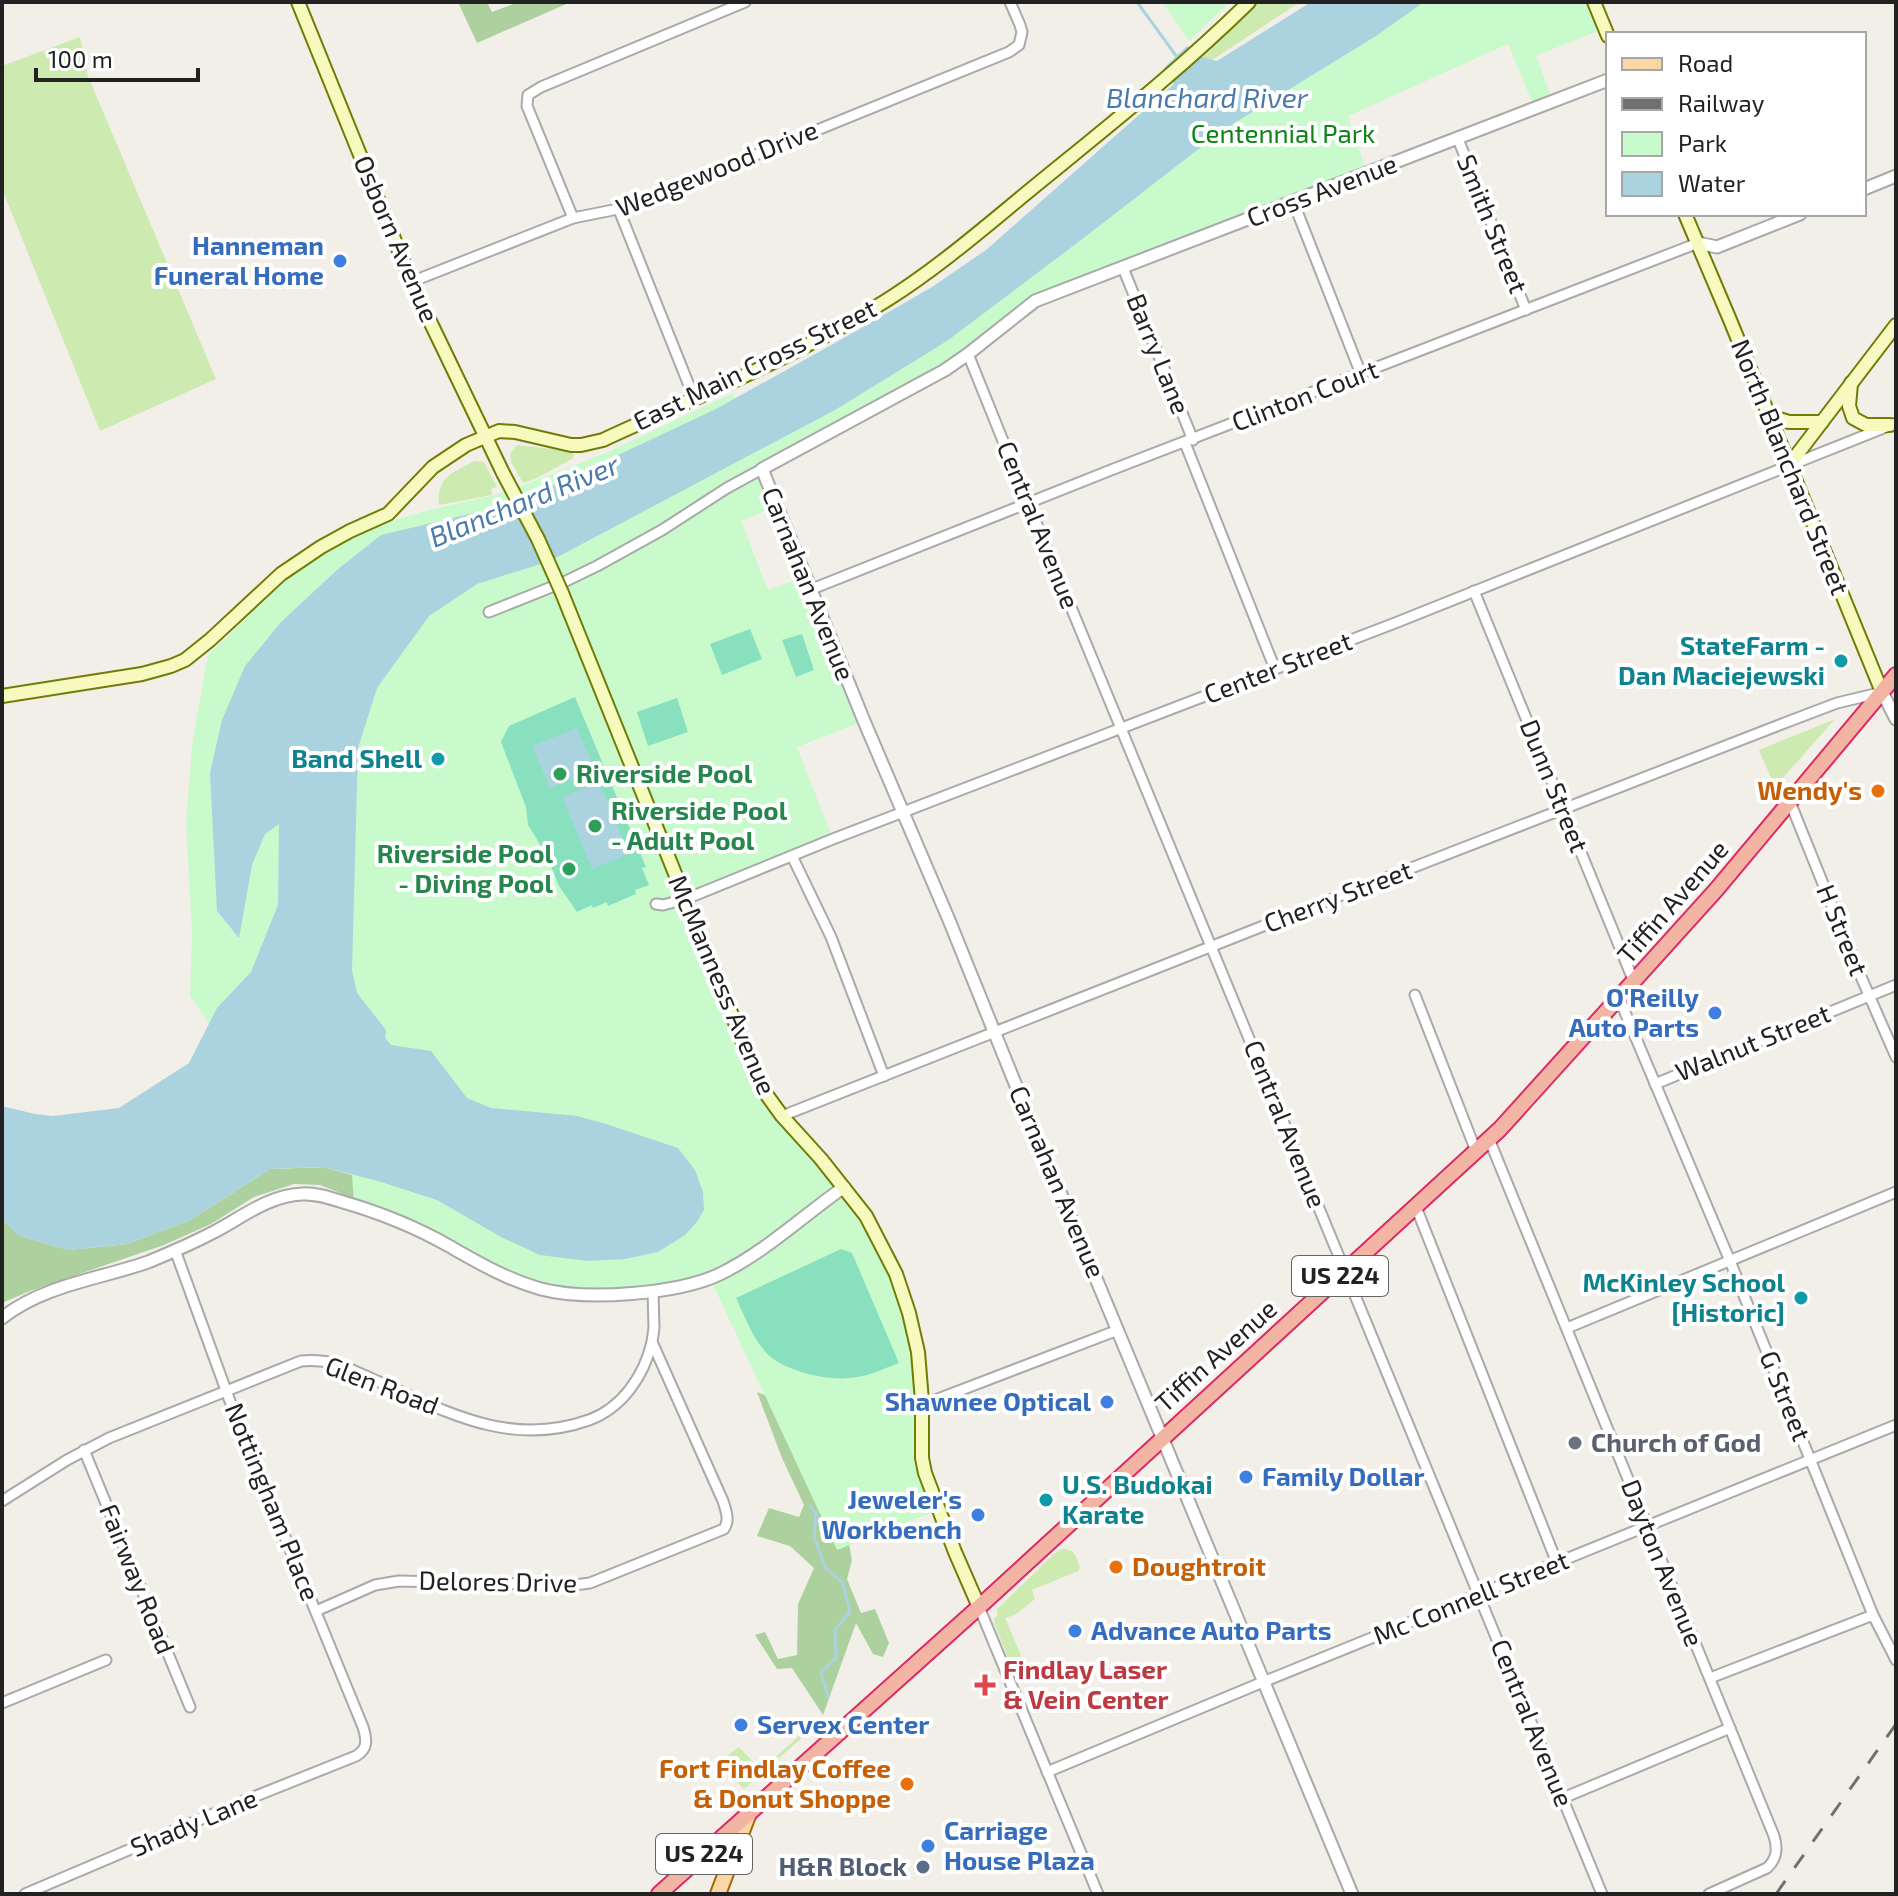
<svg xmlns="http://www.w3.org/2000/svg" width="1898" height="1896" viewBox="0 0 1898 1896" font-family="'Exo 2',sans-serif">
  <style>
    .grass { fill: #cdebb0 }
    .forest { fill: #add19e }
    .park { fill: #c8facc }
    .pitch { fill: #88e0be }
    .water { fill: #aad3df }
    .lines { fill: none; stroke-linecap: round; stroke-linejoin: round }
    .stream { stroke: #aad3df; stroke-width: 3 }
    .minor-casing { stroke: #a9a9a9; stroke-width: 13 }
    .tertiary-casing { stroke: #a9a9a9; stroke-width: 15 }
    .secondary-casing { stroke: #707d05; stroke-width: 16 }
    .primary-casing { stroke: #a06b00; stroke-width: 18 }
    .trunk-casing { stroke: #dc2a67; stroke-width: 18 }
    .minor { stroke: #fff; stroke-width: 9 }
    .tertiary { stroke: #fff; stroke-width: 11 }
    .secondary { stroke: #f7fabf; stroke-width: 12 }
    .primary { stroke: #fcd6a4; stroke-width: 14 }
    .trunk { stroke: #f2b4a3; stroke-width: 14 }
    .rail { stroke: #707070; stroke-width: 3; stroke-dasharray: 16 16; stroke-linecap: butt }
    .secondary-bridge-casing { stroke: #707d05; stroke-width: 16; stroke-linecap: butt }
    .secondary-bridge { stroke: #f7fabf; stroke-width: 12 }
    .shop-dot { fill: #3f7fe0; stroke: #fff; stroke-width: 3 }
    .culture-dot { fill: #0f9aa8; stroke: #fff; stroke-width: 3 }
    .leisure-dot { fill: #2e9e5b; stroke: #fff; stroke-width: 3 }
    .food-dot { fill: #e8710a; stroke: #fff; stroke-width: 3 }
    .worship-dot { fill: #6b7280; stroke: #fff; stroke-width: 3 }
    .health-dot { fill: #e0444e; stroke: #fff; stroke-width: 3 }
    .service-dot { fill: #5c6f8a; stroke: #fff; stroke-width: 3 }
    .labels { text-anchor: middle; stroke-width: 8; stroke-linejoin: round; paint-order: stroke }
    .shield { fill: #fff; stroke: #646464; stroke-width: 2 }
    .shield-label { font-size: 24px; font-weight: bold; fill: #222 }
    .park-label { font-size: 26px; fill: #0c8416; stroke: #fff }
    .street-label { font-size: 26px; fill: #222; stroke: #fff }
    .shop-label { font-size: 26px; font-weight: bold; fill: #366cbe; stroke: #fff; text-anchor: end }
    .culture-label { font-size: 26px; font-weight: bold; fill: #0d838f; stroke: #fff; text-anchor: end }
    .leisure-label { font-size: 26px; font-weight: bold; fill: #27864d; stroke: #fff; text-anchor: start }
    .food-label { font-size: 26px; font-weight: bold; fill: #c56008; stroke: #fff; text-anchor: end }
    .worship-label { font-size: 26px; font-weight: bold; fill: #5b616d; stroke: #fff; text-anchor: start }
    .health-label { font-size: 26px; font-weight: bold; fill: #be3a42; stroke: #fff; text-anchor: start }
    .service-label { font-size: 26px; font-weight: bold; fill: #4e5e75; stroke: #fff; text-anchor: end }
    .water-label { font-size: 28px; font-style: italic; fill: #4a7aab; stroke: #fff }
  </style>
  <rect width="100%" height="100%" fill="#f2efe9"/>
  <g class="grass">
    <path d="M 1257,2 L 1300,2 L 1212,60 L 1203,57 Z"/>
    <path d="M 80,37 L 88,76 L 216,379 L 100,431 L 2,189 L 2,66 Z"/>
    <path d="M 517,445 L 571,451 L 574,454 L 572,459 L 535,479 L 523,483 L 511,462 L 510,454 Z"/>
    <path d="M 475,461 L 484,462 L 497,487 L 491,489 L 492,495 L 439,505 C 436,477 453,472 475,461 Z"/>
    <path d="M 1835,719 L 1775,787 L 1759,750 Z"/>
    <path d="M 1062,1549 C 1075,1549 1076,1556 1080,1567 L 1078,1571 L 1032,1590 L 1035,1599 L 1015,1615 L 1005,1618 L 1023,1660 L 1024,1666 L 1017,1670 L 1011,1665 L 993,1620 L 998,1615 L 996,1610 L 1055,1553 Z"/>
    <path d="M 799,1736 L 804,1736 L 744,1789 L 722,1768 L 721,1761 L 739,1747 L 761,1770 Z"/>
  </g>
  <g class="forest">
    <path d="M 458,2 L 487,2 L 492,12 L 519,2 L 571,2 L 477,43 Z"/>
    <path d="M 323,1167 L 352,1175 L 363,1202 L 320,1185 L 294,1184 L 254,1197 L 211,1224 L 164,1245 L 30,1291 L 2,1303 L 2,1219 L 20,1236 L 69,1250 L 127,1244 L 192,1219 L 270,1169 Z"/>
    <path d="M 757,1392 L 772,1398 L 844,1518 L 852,1560 L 847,1579 L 861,1613 L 875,1609 L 889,1643 L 883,1657 L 873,1654 L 856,1623 L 823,1715 L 792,1668 L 777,1669 L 755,1635 L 765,1632 L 778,1659 L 797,1655 L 798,1604 L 814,1568 L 790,1546 L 757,1536 L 769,1508 L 799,1517 L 804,1505 L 782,1458 Z"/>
  </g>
  <g class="park">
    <path d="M 1162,2 L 1230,2 L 1189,41 Z"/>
    <path d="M 1365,2 L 1594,2 L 1605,28 L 1536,56 L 1553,102 L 1535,109 L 1508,44 L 1348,116 L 1367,173 L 1035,301 L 968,354 L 763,469 L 777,506 L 741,521 L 768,590 L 806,576 L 864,721 L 797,747 L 833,839 L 686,898 L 761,1087 L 866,1216 L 909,1313 L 922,1458 L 939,1510 L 837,1550 L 710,1278 L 663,1289 L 542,1289 L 354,1205 L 352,1174 L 323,1167 L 270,1169 L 252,1087 L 190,996 L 192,932 L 186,822 L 192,745 L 208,655 L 285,581 L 325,554 L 353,538 L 392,521 L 428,510 L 496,495 L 532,482 L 610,451 L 733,393 L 745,425 Z"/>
  </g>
  <g class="pitch">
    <path d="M 750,629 L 762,659 L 722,675 L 710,644 Z"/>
    <path d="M 802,634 L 814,670 L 796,677 L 782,640 Z"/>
    <path d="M 575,697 L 646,867 L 642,868 L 649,885 L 635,890 L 636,894 L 608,906 L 607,902 L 593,908 L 592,905 L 577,912 L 559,886 L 546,854 L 528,825 L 526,807 L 501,742 L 509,726 Z"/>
    <path d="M 677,698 L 688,732 L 648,746 L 637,712 Z"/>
    <path d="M 841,1249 L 852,1253 L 899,1363 C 885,1368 872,1375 857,1377 C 832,1382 792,1373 772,1358 C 754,1343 746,1319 736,1298 Z"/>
  </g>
  <g class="water">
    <path d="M 1311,2 L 1424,2 L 1376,36 L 1223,130 L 1085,237 L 947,341 L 835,410 L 550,561 L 477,584 L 429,616 L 377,688 L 358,748 L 352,970 L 357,993 L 386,1030 L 385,1038 L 391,1045 L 431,1051 L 467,1098 L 491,1108 L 577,1116 L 606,1124 L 678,1148 L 695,1170 L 703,1192 L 704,1210 L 696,1223 L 685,1235 L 658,1252 L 625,1259 L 588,1261 L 540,1255 L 501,1237 L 437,1200 L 378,1181 L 323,1167 L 270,1169 L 192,1219 L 127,1244 L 69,1250 L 20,1236 L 2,1219 L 2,1106 L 35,1114 L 53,1116 L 119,1108 L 189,1063 L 217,1008 L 251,972 L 278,905 L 279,824 L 265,834 L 252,865 L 239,938 L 217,911 L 210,773 L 222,720 L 245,666 L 281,622 L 337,570 L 381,535 L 516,503 L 716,409 L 842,339 L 932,287 L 986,250 L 1174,84 L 1164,68 L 1187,46 L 1203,57 L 1217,61 Z"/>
    <path d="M 577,728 L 595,769 L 550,788 L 532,746 Z"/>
    <path d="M 599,782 L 629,854 L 592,869 L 562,797 Z"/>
  </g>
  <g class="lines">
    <g class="stream">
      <path d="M 1137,2 L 1177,57"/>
      <path d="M 810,1506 L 816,1513 L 814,1537 L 825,1567 L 843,1583 L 850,1612 L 835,1630 L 836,1658 L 821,1672 L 828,1696"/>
    </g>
    <g class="minor-casing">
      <g id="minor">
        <path d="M 1458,139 L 1526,310"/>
        <path d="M 1293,201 L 1361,374"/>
        <path d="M 619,210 L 694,398"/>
        <path d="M 573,218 L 527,106 L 528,95 L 541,87 L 745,2"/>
        <path d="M 1123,268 L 1193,440"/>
        <path d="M 411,282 L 573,218 L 628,207 L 1009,52 L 1019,45 L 1022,32 L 1020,25 L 1010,2"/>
        <path d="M 968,354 L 1028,503 L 1602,1894"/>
        <path d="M 1185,443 L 1275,669"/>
        <path d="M 812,589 L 1111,470 L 1698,243"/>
        <path d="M 1474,591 L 1634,982"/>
        <path d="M 489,612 L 564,582 L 597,566 L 662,530 L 727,488 L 762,469"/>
        <path d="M 1790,802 L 1855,963 L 1896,1057"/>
        <path d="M 792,856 L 831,937 L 884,1076"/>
        <path d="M 656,904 L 663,905 L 686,899 L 833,839 L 1395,623 L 1896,423"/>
        <path d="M 1415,995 L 1476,1151"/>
        <path d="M 1619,998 L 1730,1261 L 1873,1615 L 1896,1660"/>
        <path d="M 1655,1084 L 1896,985"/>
        <path d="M 782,1116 L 1329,900 L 1787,722 L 1837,703 L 1879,693"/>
        <path d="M 1489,1139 L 1774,1836 C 1778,1849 1777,1859 1767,1868 L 1709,1894"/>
        <path d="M 1416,1207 L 1557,1563"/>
        <path d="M 1567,1328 L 1896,1192"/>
        <path d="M 922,1405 L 1118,1330"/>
        <path d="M 84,1450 L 190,1707"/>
        <path d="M 2,1501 L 67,1460 L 109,1438 L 301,1361 C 333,1358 349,1369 377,1381 C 447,1412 510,1448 589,1420 C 622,1408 644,1376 652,1342"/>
        <path d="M 979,1607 L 1098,1894"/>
        <path d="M 316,1611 L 375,1585 L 399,1581 L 574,1585 L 590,1583 L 724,1529 C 730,1520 726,1511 723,1501 L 652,1342 L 654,1328 L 653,1291"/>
        <path d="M 1710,1678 L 1873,1615"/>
        <path d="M 2,1703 L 106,1660"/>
        <path d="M 1047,1772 L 1263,1682 L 1896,1425"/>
        <path d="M 1563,1798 L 1730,1728"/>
        <path d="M 25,1894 L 246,1800 L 356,1756 C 368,1749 367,1740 363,1727 L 235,1415 L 175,1250"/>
      </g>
    </g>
    <g class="tertiary-casing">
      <g id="tertiary">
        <path d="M 1864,189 L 1896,176"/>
        <path d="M 1698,243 L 1717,247 L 1800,214"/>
        <path d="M 1882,692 L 1896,719"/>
        <path d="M 2,1318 C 43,1285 100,1279 148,1262 C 170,1253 193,1243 214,1232 C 243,1217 267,1196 302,1194 C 316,1193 330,1198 343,1202 C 381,1213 414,1226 449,1246 C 479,1263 508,1280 541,1289 C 587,1301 678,1294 720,1274 C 765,1252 803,1216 844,1187"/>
        <path d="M 1352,1894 L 1023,1103 L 949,920 L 864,721 L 762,469 L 945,370 L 968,354 L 1035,301 L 1608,80"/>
      </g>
    </g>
    <g class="secondary-casing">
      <g id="secondary">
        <path d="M 298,2 L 414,288 L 503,473"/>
        <path d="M 1594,2 L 1608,36"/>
        <path d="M 1685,214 L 1730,320 L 1882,692"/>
        <path d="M 1851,383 L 1849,406 L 1853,418 L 1866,425 L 1890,425"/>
        <path d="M 1769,416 L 1789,422 L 1822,422"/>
        <path d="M 1789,465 L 1896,325"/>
        <path d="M 562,593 L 761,1087 L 782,1116 L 821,1159 L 866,1216 L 896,1274 L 909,1313 L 918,1352 L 922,1401 L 922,1458 L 925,1473 L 955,1552 L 979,1607"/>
        <path d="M 2,696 L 142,674 L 171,666 L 185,660 L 210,640 L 281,574 L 321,547 L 350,531 L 388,514 L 433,467 L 466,445 L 499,431 L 515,432 L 571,445 L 581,445 L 603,440 C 698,396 798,356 887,300 C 944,264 994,219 1046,177 C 1116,120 1185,65 1249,2"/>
      </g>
    </g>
    <g class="primary-casing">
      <path id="primary" d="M 718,1894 L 749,1813"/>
    </g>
    <g class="trunk-casing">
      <path id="trunk" d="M 659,1894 L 979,1607 L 1500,1129 L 1716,890 L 1896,675"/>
    </g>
    <use href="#minor" class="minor"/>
    <use href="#tertiary" class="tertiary"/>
    <use href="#secondary" class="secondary"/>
    <use href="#primary" class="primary"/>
    <use href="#trunk" class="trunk"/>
    <path class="rail" d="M 1776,1894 L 1896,1724"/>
    <g class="secondary-bridge-casing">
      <path id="secondary-bridge" d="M 503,473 L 538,539 L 562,593"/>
    </g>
    <use href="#secondary-bridge" class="secondary-bridge"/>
  </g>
  <g class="shop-dot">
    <circle cx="340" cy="261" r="8"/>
    <circle cx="1715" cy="1013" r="8"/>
    <circle cx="1107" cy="1402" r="8"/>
    <circle cx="1246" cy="1477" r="8"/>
    <circle cx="978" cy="1515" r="8"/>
    <circle cx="1075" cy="1631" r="8"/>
    <circle cx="741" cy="1725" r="8"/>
    <circle cx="928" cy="1846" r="8"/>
  </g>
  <g class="culture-dot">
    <circle cx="1841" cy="661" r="8"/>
    <circle cx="438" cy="759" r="8"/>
    <circle cx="1801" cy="1298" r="8"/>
    <circle cx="1046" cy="1500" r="8"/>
  </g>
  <g class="leisure-dot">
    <circle cx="560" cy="774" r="8"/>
    <circle cx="595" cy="826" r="8"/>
    <circle cx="569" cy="869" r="8"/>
  </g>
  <g class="food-dot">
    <circle cx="1878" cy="791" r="8"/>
    <circle cx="1116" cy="1567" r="8"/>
    <circle cx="907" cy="1784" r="8"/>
  </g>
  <circle class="worship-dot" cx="1575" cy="1443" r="8"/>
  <path class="health-dot" d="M981 1673h8v8h8v8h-8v8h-8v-8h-8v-8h8z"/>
  <circle class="service-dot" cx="923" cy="1867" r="8"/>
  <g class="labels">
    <g class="shield">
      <rect x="1292" y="1256" width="96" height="40" rx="6"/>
      <rect x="656" y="1834" width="96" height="40" rx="6"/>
    </g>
    <g class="shield-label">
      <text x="1340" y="1284">US 224</text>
      <text x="704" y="1862">US 224</text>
    </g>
    <g class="park-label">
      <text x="1283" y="143">Centennial Park</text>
    </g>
    <g class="street-label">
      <text transform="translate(717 169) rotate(-22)" y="9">Wedgewood Drive</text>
      <text transform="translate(1322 191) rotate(-21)" y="9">Cross Avenue</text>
      <text transform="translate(1492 224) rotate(68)" y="9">Smith Street</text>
      <text transform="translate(396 239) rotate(67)" y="9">Osborn Avenue</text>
      <text transform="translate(1158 354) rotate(68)" y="9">Barry Lane</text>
      <text transform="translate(755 365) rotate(-26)" y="9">East Main Cross Street</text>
      <text transform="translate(1305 396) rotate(-21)" y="9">Clinton Court</text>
      <text transform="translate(1790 467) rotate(68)" y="9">North Blanchard Street</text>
      <text transform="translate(1038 525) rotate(68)" y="9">Central Avenue</text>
      <text transform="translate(808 584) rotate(68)" y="9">Carnahan Avenue</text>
      <text transform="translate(1278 668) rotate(-21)" y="9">Center Street</text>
      <text transform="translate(1554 786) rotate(68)" y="9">Dunn Street</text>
      <text transform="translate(1338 897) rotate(-21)" y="9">Cherry Street</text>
      <text transform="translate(1673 902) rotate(-49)" y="9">Tiffin Avenue</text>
      <text transform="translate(1842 930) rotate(68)" y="9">H Street</text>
      <text transform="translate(722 985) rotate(67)" y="9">McManness Avenue</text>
      <text transform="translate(1753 1043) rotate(-22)" y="9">Walnut Street</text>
      <text transform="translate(1285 1124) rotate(68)" y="9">Central Avenue</text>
      <text transform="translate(1057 1182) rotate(67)" y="9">Carnahan Avenue</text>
      <text transform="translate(1216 1356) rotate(-42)" y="9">Tiffin Avenue</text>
      <text transform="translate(382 1386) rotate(21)" y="9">Glen Road</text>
      <text transform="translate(1785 1396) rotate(68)" y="9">G Street</text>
      <text transform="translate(272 1502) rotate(68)" y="9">Nottingham Place</text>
      <text transform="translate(1662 1563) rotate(68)" y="9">Dayton Avenue</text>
      <text transform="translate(137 1579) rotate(68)" y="9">Fairway Road</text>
      <text transform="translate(498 1582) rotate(1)" y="9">Delores Drive</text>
      <text transform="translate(1471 1598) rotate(-22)" y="9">Mc Connell Street</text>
      <text transform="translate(1532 1723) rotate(68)" y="9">Central Avenue</text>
      <text transform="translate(194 1823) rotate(-23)" y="9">Shady Lane</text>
    </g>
    <g class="shop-label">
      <text x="324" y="255">Hanneman<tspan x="324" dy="30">Funeral Home</tspan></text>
      <text x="1699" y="1007">O'Reilly<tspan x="1699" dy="30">Auto Parts</tspan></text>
      <text x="1091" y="1411">Shawnee Optical</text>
      <text x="1262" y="1486" text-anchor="start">Family Dollar</text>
      <text x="962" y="1509">Jeweler's<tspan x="962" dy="30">Workbench</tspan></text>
      <text x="1091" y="1640" text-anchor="start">Advance Auto Parts</text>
      <text x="757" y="1734" text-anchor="start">Servex Center</text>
      <text x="944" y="1840" text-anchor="start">Carriage<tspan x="944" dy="30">House Plaza</tspan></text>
    </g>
    <g class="culture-label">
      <text x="1825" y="655">StateFarm -<tspan x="1825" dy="30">Dan Maciejewski</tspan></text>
      <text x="422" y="768">Band Shell</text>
      <text x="1785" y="1292">McKinley School<tspan x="1785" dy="30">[Historic]</tspan></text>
      <text x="1062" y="1494" text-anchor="start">U.S. Budokai<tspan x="1062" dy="30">Karate</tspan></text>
    </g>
    <g class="leisure-label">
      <text x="576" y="783">Riverside Pool</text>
      <text x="611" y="820">Riverside Pool<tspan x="611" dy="30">- Adult Pool</tspan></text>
      <text x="553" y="863" text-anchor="end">Riverside Pool<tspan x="553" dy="30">- Diving Pool</tspan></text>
    </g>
    <g class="food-label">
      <text x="1862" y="800">Wendy's</text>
      <text x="1132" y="1576" text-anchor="start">Doughtroit</text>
      <text x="891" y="1778">Fort Findlay Coffee<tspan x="891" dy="30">&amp; Donut Shoppe</tspan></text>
    </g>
    <g class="worship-label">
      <text x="1591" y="1452">Church of God</text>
    </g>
    <g class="health-label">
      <text x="1003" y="1679">Findlay Laser<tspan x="1003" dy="30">&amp; Vein Center</tspan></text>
    </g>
    <g class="service-label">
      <text x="907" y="1876">H&amp;R Block</text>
    </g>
    <g class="water-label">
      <text x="1207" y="108">Blanchard River</text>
      <text transform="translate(524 501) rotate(-22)" y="10">Blanchard River</text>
    </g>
  </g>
  <rect width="1898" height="1896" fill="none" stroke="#222222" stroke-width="8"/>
  <rect x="1606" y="32" width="260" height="184" fill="#ffffff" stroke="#a7a7a7" stroke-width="2"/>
  <rect x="1622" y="58" width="40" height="12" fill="#fcd6a4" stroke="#a7a7a7" stroke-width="2"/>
  <text x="1678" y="72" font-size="24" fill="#222222">Road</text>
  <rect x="1622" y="98" width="40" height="12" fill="#707070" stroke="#a7a7a7" stroke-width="2"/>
  <text x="1678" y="112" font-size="24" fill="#222222">Railway</text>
  <rect x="1622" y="132" width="40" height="24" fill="#c8facc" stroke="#a7a7a7" stroke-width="2"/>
  <text x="1678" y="152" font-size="24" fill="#222222">Park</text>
  <rect x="1622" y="172" width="40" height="24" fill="#aad3df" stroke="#a7a7a7" stroke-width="2"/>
  <text x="1678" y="192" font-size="24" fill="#222222">Water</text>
  <path d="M36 68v12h162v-12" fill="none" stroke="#222222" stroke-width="4"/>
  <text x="48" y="68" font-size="24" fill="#222222" stroke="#ffffff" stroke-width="6" paint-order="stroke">100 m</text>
</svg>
